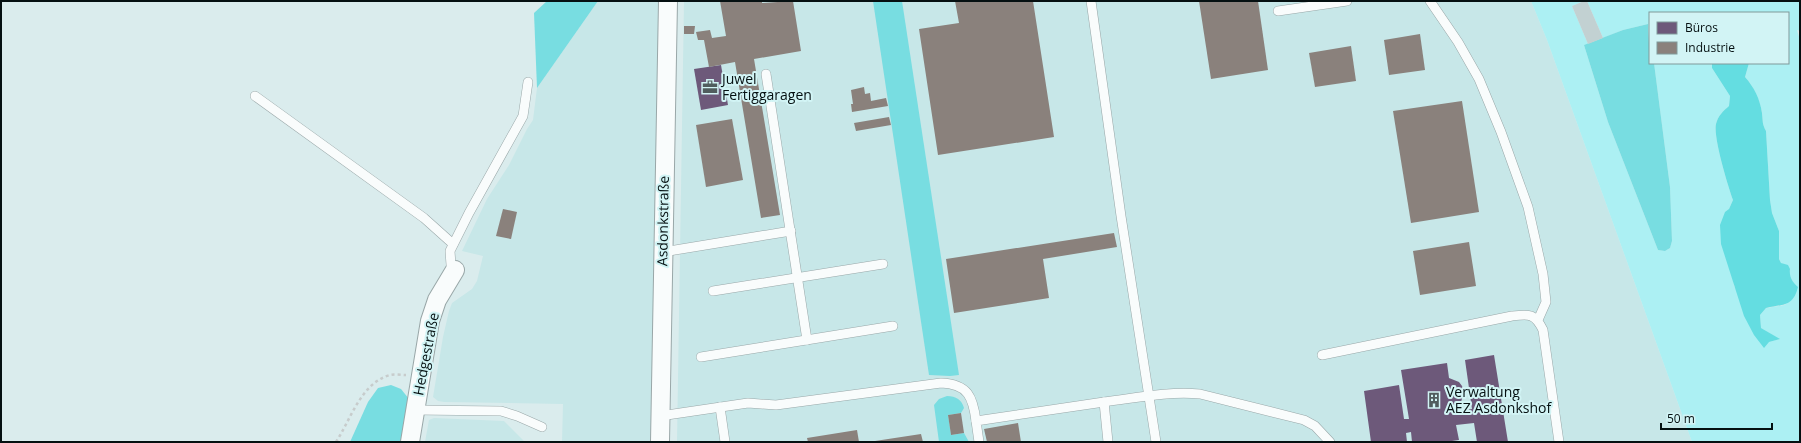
<svg xmlns="http://www.w3.org/2000/svg" width="1801" height="443" viewBox="0 0 1801 443" font-family="'Open Sans',sans-serif">
  <style>
    .built { fill: #c7e7e8 }
    .green { fill: #acf0f3 }
    .forest { fill: #78dde1 }
    .water { fill: #64dde1 }
    .offices { fill: #6d597a }
    .industry { fill: #8a817c }
    .building { fill: #c2d1d2 }
    .lines { fill: none; stroke-linecap: round; stroke-linejoin: round }
    .lane-casing { stroke: #99a7a8; stroke-width: 10 }
    .street-casing { stroke: #99a7a8; stroke-width: 20 }
    .path { stroke: #c7cccc; stroke-width: 2.5; stroke-dasharray: 3 3; stroke-linecap: butt }
    .lane { stroke: #f9fcfc; stroke-width: 9 }
    .street { stroke: #f9fcfc; stroke-width: 18 }
    .labels { text-anchor: middle; stroke-width: 4; stroke-linejoin: round; paint-order: stroke }
    .poi-label { font-size: 14px; fill: #051011; stroke: #d2f4f5; text-anchor: start }
    .street-label { font-size: 14px; fill: #051011; stroke: #d2f4f5 }
  </style>
  <rect width="100%" height="100%" fill="#daeced"/>
  <g class="built">
    <path d="M 598,1 L 659,1 L 653,442 L 562,442 L 563,404 L 444,402 L 438,401 L 433,397 L 443,337 L 449,311 L 452,303 L 472,289 L 477,281 L 483,256 L 462,251 L 487,199 L 509,165 L 527,129 L 533,120 L 537,88 Z"/>
    <path d="M 684,1 L 1531,1 L 1547,40 L 1692,442 L 677,442 Z"/>
    <path d="M 434,418 L 504,421 L 525,442 L 425,442 L 429,420 Z"/>
  </g>
  <path class="green" d="M 1531,1 L 1584,1 L 1572,6 L 1588,44 L 1584,45 L 1608,122 L 1658,250 L 1665,251 L 1670,248 L 1672,241 L 1670,187 L 1654,63 L 1712,63 L 1712,68 L 1730,96 L 1729,106 C 1723,111 1718,116 1716,124 C 1713,137 1728,186 1733,200 L 1729,209 L 1734,286 L 1769,342 L 1779,339 L 1761,328 L 1760,315 L 1766,308 L 1785,305 L 1793,282 L 1789,273 L 1790,269 L 1781,263 L 1779,259 L 1779,231 L 1772,213 L 1770,200 L 1766,131 C 1762,124 1763,120 1762,112 C 1759,99 1754,87 1745,77 L 1749,63 L 1788,63 L 1788,13 L 1650,13 L 1650,36 L 1648,24 L 1623,30 L 1603,38 L 1587,1 L 1800,1 L 1800,31 L 1797,30 L 1800,40 L 1800,442 L 1692,442 L 1547,40 Z"/>
  <g class="forest">
    <path d="M 547,1 L 598,1 L 537,88 L 534,13 Z"/>
    <path d="M 873,1 L 902,1 L 959,375 L 950,376 L 929,375 Z"/>
    <path d="M 1648,24 L 1650,63 L 1654,63 L 1670,187 L 1672,241 L 1670,248 L 1665,251 L 1658,250 L 1608,122 L 1584,45 L 1623,30 Z"/>
    <path d="M 391,385 L 401,389 L 409,399 L 402,442 L 350,442 L 368,402 L 378,388 Z"/>
    <path d="M 947,396 C 956,396 962,400 964,408 L 961,413 L 948,415 L 951,435 L 964,433 L 969,442 L 939,442 L 934,405 L 939,399 Z"/>
  </g>
  <path class="water" d="M 1712,63 L 1749,63 L 1745,77 C 1754,87 1760,99 1762,113 C 1763,121 1762,124 1766,131 L 1770,200 L 1772,213 L 1779,231 L 1779,259 L 1781,263 L 1788,265 L 1790,269 C 1789,276 1792,282 1798,287 C 1793,307 1783,304 1766,308 L 1760,315 L 1761,328 L 1780,339 L 1769,342 L 1764,348 L 1754,335 L 1744,316 L 1721,244 L 1720,225 L 1725,212 L 1729,209 L 1733,200 C 1728,186 1713,137 1716,124 C 1718,116 1723,111 1729,106 L 1730,96 L 1712,68 Z"/>
  <g class="offices">
    <path d="M 721,65 L 728,105 L 701,110 L 694,69 Z"/>
    <path d="M 1494,355 L 1508,442 L 1477,442 L 1474,423 L 1456,425 L 1459,440 L 1445,442 L 1412,442 L 1411,432 L 1406,433 L 1407,442 L 1371,442 L 1364,391 L 1399,385 L 1404,419 L 1409,419 L 1401,370 L 1447,363 L 1449,378 L 1459,382 L 1462,386 L 1464,392 L 1461,402 L 1454,406 L 1454,412 L 1472,409 L 1465,360 Z"/>
  </g>
  <g class="industry">
    <path d="M 720,1 L 762,1 L 762,3 L 793,1 L 801,51 L 754,59 L 780,215 L 761,218 L 735,62 L 709,67 L 704,40 L 698,40 L 696,32 L 710,30 L 712,38 L 726,36 Z"/>
    <path d="M 955,1 L 1033,1 L 1054,137 L 938,155 L 919,29 L 959,23 Z"/>
    <path d="M 1199,1 L 1258,1 L 1268,70 L 1211,79 Z"/>
    <path d="M 684,26 L 695,26 L 694,34 L 684,34 Z"/>
    <path d="M 1420,34 L 1425,70 L 1389,75 L 1384,40 Z"/>
    <path d="M 1351,46 L 1356,81 L 1315,87 L 1309,53 Z"/>
    <path d="M 864,87 L 865,94 L 870,93 L 871,101 L 886,98 L 888,106 L 852,112 L 851,104 L 853,104 L 851,90 Z"/>
    <path d="M 1462,101 L 1479,212 L 1411,223 L 1393,111 Z"/>
    <path d="M 889,117 L 891,125 L 856,131 L 854,123 Z"/>
    <path d="M 732,119 L 743,180 L 706,187 L 696,125 Z"/>
    <path d="M 503,209 L 517,212 L 511,239 L 496,236 Z"/>
    <path d="M 1114,233 L 1117,247 L 1043,259 L 1049,298 L 954,313 L 946,259 Z"/>
    <path d="M 1469,242 L 1476,286 L 1420,295 L 1413,251 Z"/>
    <path d="M 961,413 L 964,433 L 951,435 L 948,415 Z"/>
    <path d="M 1018,423 L 1021,442 L 987,442 L 984,429 Z"/>
    <path d="M 857,430 L 859,442 L 808,442 L 807,438 Z"/>
    <path d="M 921,434 L 923,442 L 875,442 L 875,441 Z"/>
  </g>
  <path class="building" d="M 1584,1 L 1587,1 L 1603,38 L 1588,44 L 1572,6 Z"/>
  <g class="lines">
    <g class="lane-casing">
      <g id="lane">
        <path d="M 1091,1 L 1121,216 L 1156,442"/>
        <path d="M 1430,1 L 1458,42 L 1479,79 L 1501,132 L 1528,207 L 1543,274 L 1546,302 L 1538,320"/>
        <path d="M 1278,11 L 1347,1"/>
        <path d="M 766,74 L 807,340"/>
        <path d="M 255,96 L 424,218 L 453,244"/>
        <path d="M 663,252 L 791,231"/>
        <path d="M 455,270 L 451,265 L 450,251 L 469,213 L 523,116 L 528,82"/>
        <path d="M 713,291 L 883,264"/>
        <path d="M 1322,355 L 1512,316 C 1529,314 1535,313 1543,330 L 1559,442"/>
        <path d="M 701,357 L 893,326"/>
        <path d="M 720,407 L 725,442"/>
        <path d="M 415,410 L 501,411 L 517,416 L 542,427"/>
        <path d="M 660,416 L 748,403 L 776,405 L 941,383 C 968,384 973,397 976,421"/>
        <path d="M 979,442 L 976,421 L 1104,402"/>
        <path d="M 1108,442 L 1104,402 C 1136,398 1168,391 1200,394 L 1304,420 L 1315,426 L 1330,442"/>
      </g>
    </g>
    <g class="street-casing">
      <g id="street">
        <path d="M 410,442 L 430,321 L 437,300 L 455,270"/>
        <path d="M 660,442 L 668,1"/>
      </g>
    </g>
    <path class="path" d="M 336,442 C 351,419 361,383 390,375 C 395,374 401,375 406,375"/>
    <use href="#lane" class="lane"/>
    <use href="#street" class="street"/>
  </g>
  <defs>
    <g id="office-bare" transform="scale(1.2)"><path d="M-6-3h4V-5.5h4V-3h4V5H-6ZM-1-4.5V-3h2v-1.5ZM-6 0V1H6V0Z" fill="#505d5e" stroke="#d2f4f5" stroke-width="2.5" paint-order="stroke"/></g>
    <g id="building-bare" transform="scale(1.2)"><path d="M-4-6H4V6H1V3H-1V6H-4ZM-2.5-4.3h1.7v1.8h-1.7ZM.8-4.3h1.7v1.8H.8ZM-2.5-1h1.7V.8h-1.7ZM.8-1h1.7V.8H.8Z" fill="#505d5e" stroke="#d2f4f5" stroke-width="2.5" paint-order="stroke"/></g>
  </defs>
  <g fill-rule="evenodd">
    <use href="#office-bare" x="710" y="87"/>
    <use href="#building-bare" x="1434" y="400"/>
  </g>
  <g class="labels">
    <g class="poi-label">
      <text x="722" y="84">Juwel<tspan x="722" dy="16">Fertiggaragen</tspan></text>
      <text x="1446" y="397">Verwaltung<tspan x="1446" dy="16">AEZ Asdonkshof</tspan></text>
    </g>
    <g class="street-label">
      <text transform="translate(663 221) rotate(-89)" y="5">Asdonkstraße</text>
      <text transform="translate(426 354) rotate(-79)" y="5">Hedgestraße</text>
    </g>
  </g>
  <rect width="1801" height="443" fill="none" stroke="#051011" stroke-width="4"/>
  <rect x="1649" y="12" width="140" height="52" fill="#d2f4f5" stroke="#80999a"/>
  <rect x="1657" y="22" width="20" height="12" fill="#6d597a" stroke="#80999a"/>
  <text x="1685" y="32" font-size="12" fill="#051011">Büros</text>
  <rect x="1657" y="42" width="20" height="12" fill="#8a817c" stroke="#80999a"/>
  <text x="1685" y="52" font-size="12" fill="#051011">Industrie</text>
  <path d="M1661 423v6h111v-6" fill="none" stroke="#051011" stroke-width="2"/>
  <text x="1667" y="423" font-size="12" fill="#051011" stroke="#d2f4f5" stroke-width="3" paint-order="stroke">50 m</text>
</svg>
